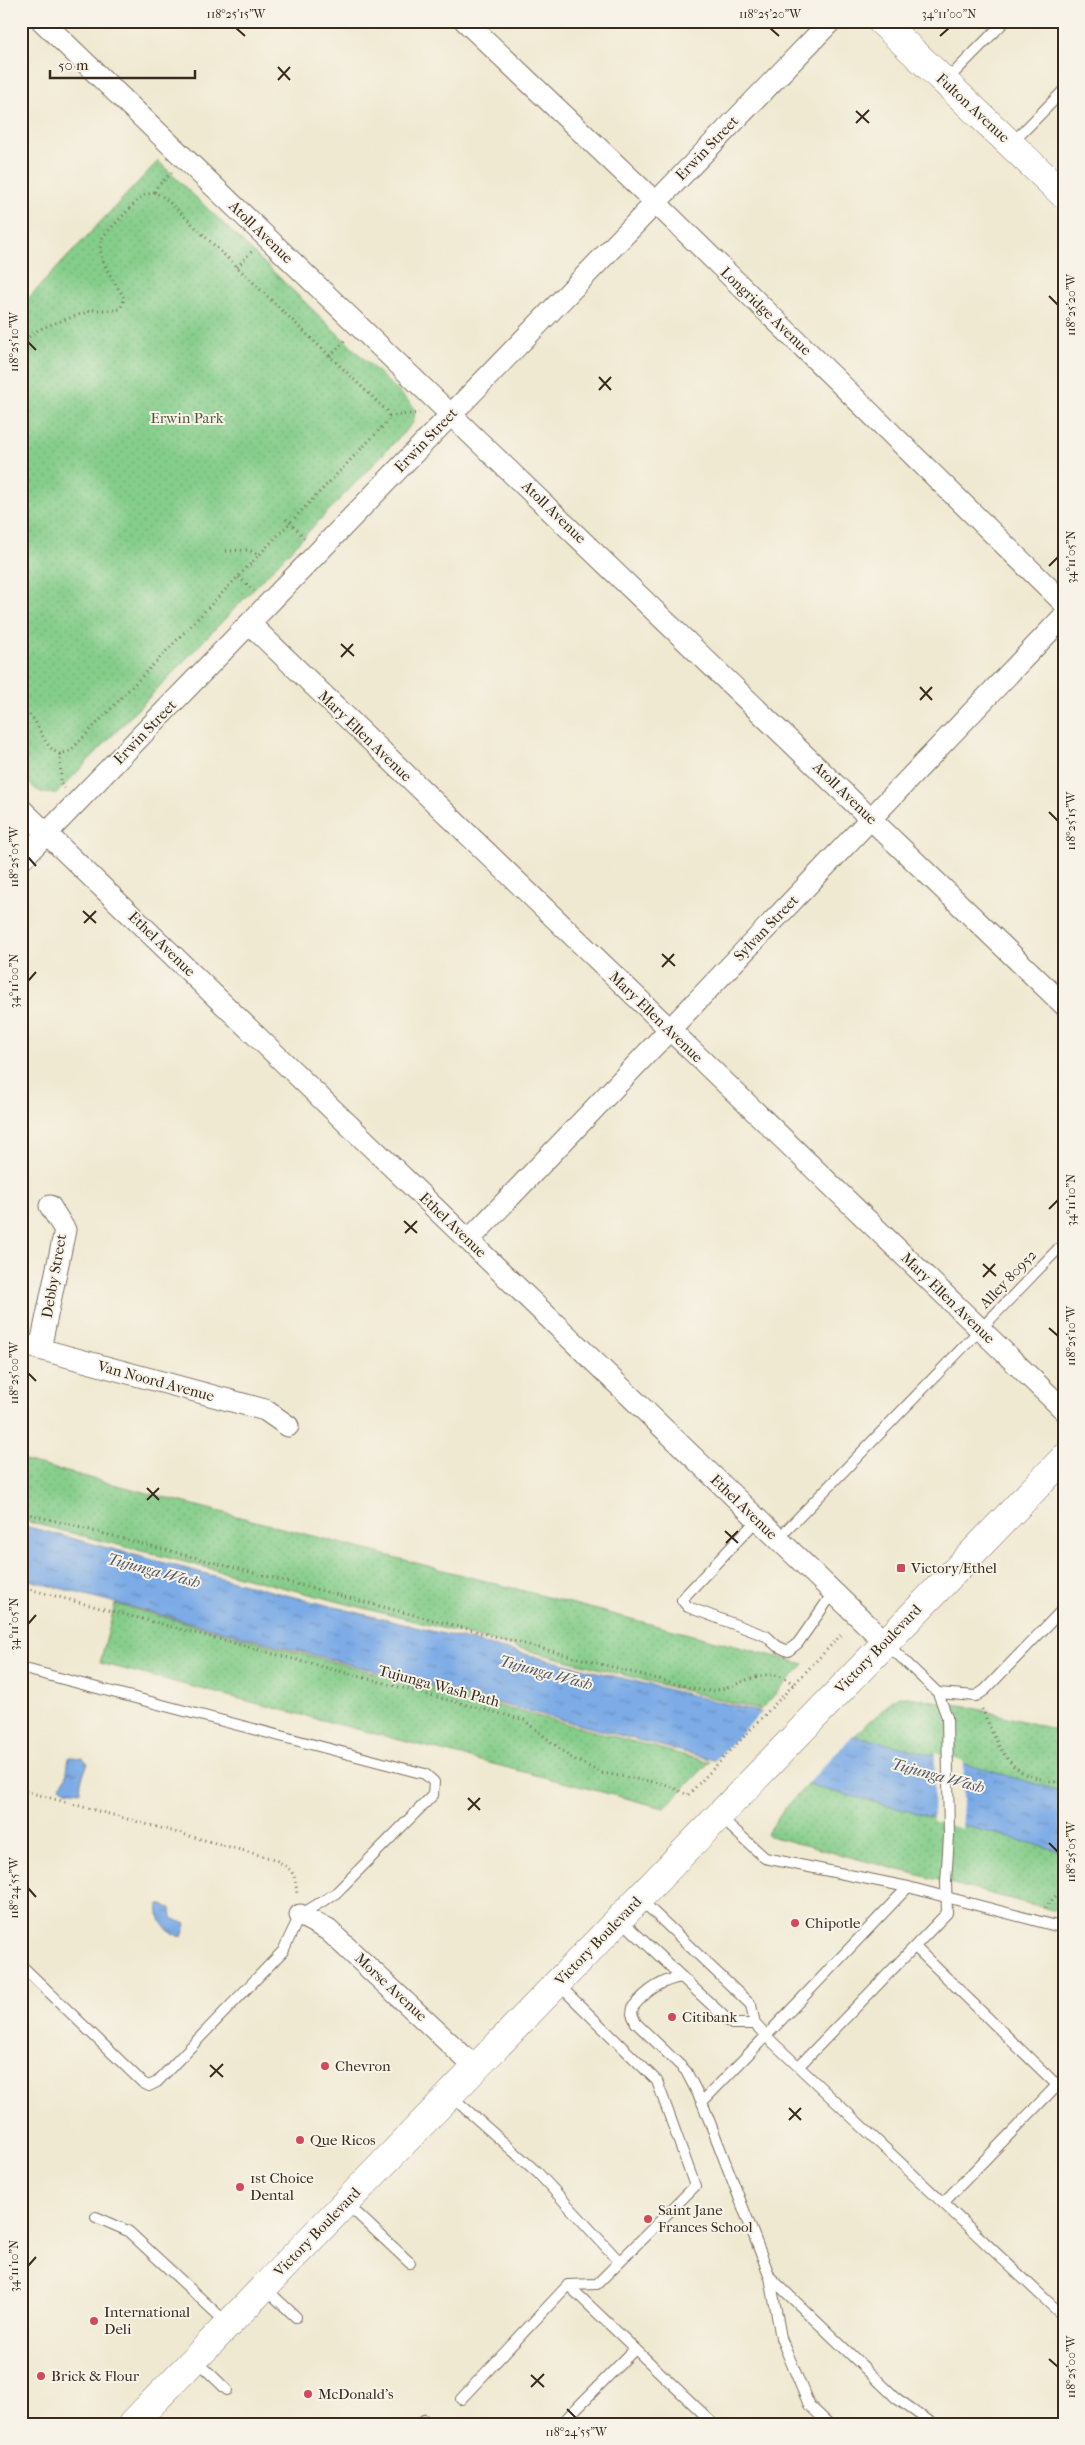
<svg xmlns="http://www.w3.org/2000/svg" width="1085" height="2445" viewBox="0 0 1085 2445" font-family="'IM FELL French Canon',serif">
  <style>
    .park { fill: url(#park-dots); stroke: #607c54 }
    .water { fill: url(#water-ripples); stroke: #5c6a82 }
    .pier { fill: #f0e9d1 }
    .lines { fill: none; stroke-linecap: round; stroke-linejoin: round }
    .lane-casing { stroke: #7a6d5d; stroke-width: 12 }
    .street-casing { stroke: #7a6d5d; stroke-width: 23 }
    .secondary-casing { stroke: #7a6d5d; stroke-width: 29 }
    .primary-casing { stroke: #7a6d5d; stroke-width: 29 }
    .path { stroke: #7a6d5d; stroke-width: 3; stroke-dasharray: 1 4; stroke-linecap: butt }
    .lane { stroke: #fff; stroke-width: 10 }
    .street { stroke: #fff; stroke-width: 21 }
    .secondary { stroke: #fff; stroke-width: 28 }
    .primary { stroke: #fff; stroke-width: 28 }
    .ticks { fill: none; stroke: #3b2a1e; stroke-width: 2 }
    .poi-dot { fill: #d1495b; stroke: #f7f3e8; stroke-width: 2 }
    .labels { text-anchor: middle; stroke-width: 4; stroke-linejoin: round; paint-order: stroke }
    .street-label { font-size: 15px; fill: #3b2a1e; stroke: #f7f3e8 }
    .park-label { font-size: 15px; fill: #4e5339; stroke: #f7f3e8 }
    .poi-label { font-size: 15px; fill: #3b2a1e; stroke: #f7f3e8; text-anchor: start }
    .water-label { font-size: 16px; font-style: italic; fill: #525764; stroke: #f7f3e8 }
    .neatline { fill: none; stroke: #3b2a1e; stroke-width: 2 }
    .ticks-label { font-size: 12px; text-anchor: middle; fill: #3b2a1e }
  </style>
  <defs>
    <pattern id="park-dots" width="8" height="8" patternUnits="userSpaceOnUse" patternTransform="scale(1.25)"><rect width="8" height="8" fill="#85cd8a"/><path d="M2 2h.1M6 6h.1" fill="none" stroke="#74b077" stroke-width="1.8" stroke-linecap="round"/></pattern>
    <pattern id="water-ripples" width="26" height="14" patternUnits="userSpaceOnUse" patternTransform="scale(1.25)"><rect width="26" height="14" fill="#7cabe6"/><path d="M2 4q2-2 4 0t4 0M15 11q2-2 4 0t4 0" fill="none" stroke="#678bba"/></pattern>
  </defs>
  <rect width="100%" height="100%" fill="#f7f3e8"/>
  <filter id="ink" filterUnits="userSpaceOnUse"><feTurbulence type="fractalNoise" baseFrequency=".02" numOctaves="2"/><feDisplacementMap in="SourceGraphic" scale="10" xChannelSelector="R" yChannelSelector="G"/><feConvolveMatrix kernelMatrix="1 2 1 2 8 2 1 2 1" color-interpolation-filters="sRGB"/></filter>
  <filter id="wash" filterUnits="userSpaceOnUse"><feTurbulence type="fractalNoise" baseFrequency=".0096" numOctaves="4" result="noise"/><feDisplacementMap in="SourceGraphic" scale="20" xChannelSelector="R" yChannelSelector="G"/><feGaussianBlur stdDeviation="1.12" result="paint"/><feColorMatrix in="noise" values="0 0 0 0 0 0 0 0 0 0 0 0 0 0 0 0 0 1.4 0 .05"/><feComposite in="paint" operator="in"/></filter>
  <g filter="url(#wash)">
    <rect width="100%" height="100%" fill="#f0e9d1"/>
    <g class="park">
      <path d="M 158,161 L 412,405 L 415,413 L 413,423 L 58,792 C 41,798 33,787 21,775 L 21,306 Z"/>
      <path d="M 21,1460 L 804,1664 L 760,1710 L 21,1520 Z"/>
      <path d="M 115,1604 L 710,1762 L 664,1808 L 100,1663 Z"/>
      <path d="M 901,1696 L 966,1706 L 1064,1732 L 1064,1913 L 766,1835 L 786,1807 L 870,1720 L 873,1719 L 894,1699 Z"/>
    </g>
    <g class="water">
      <path d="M 21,1525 L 282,1594 L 933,1755 L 1064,1792 L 1064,1852 L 21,1578 Z"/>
      <path d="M 69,1757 L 83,1758 L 88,1763 L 81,1781 L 80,1792 L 66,1790 L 60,1786 L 66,1778 Z"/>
      <path d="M 159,1904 L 171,1908 L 172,1918 L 186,1924 L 182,1937 C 165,1932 157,1922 159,1904 Z"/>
    </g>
    <g class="pier">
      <path d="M 763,1711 L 855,1733 L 804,1787 L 713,1762 Z"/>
      <path d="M 935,1753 L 964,1762 L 962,1829 L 933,1821 Z"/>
    </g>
  </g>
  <g filter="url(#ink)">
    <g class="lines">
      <g class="lane-casing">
        <g id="lane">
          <path d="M 946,81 L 1005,21"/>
          <path d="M 1012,143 L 1064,90"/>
          <path d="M 757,1520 L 683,1598 L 682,1600 L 688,1607 L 766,1636 L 777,1646 L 788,1651 L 798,1643 L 833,1593"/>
          <path d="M 777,1540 L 1058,1249"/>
          <path d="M 21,1668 L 425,1774 L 434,1782 L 433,1795 L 336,1893 L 300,1915 L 283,1951 L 157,2082 L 149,2086 L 143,2083 L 21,1965"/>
          <path d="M 938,1693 L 976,1696 L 985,1690 L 1064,1608"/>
          <path d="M 719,1816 L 765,1858 L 908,1887 L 1064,1928"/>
          <path d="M 908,1887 L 766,2036 L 1064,2317"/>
          <path d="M 640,1899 L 751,2005 L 755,2024 L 766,2036 L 702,2102 L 770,2277 L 896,2398 L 933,2424"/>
          <path d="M 620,1919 L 732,2024 L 755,2024"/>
          <path d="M 915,1947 L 1057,2085"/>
          <path d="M 682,1977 C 661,1980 646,1991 633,2007 L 632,2014 L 636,2023 L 686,2071 L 702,2102"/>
          <path d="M 799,2066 L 947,1913 L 946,1882 L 949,1836 L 947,1717 L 938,1693 L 887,1644"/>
          <path d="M 451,2096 L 538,2173 L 619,2261"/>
          <path d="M 943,2203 L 1064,2078"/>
          <path d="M 347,2204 L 410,2263"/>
          <path d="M 96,2217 L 128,2231 L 228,2324"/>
          <path d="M 770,2277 L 781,2338 L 809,2405 L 829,2424"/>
          <path d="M 568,2285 L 714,2424"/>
          <path d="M 266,2289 L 296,2317"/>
          <path d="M 196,2360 L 227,2390"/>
          <path d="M 461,2399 L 568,2285 L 597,2284 L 695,2186 L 657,2081 L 558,1984"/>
          <path d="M 420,2424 L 424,2420 L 431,2424"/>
          <path d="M 561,2424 L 635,2349"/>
        </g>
      </g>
      <g class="street-casing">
        <g id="street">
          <path d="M 42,21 L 1064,1005"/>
          <path d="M 465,21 L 655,202 L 1064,603"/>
          <path d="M 250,624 L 1064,1410"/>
          <path d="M 21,809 L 885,1642"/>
          <path d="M 21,860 L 831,21"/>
          <path d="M 469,1240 L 1064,616"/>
          <path d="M 21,1344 L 265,1410 L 288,1426"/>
          <path d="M 40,1349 L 65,1230 L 50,1206"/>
          <path d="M 300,1915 L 328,1930 L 476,2068"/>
        </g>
      </g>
      <g class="secondary-casing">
        <path id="secondary" d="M 881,21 L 1064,195"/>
      </g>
      <g class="primary-casing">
        <path id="primary" d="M 132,2424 L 1064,1458"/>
      </g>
      <g class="path">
        <path d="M 155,192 L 157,187 L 172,172"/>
        <path d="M 237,267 L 252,251"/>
        <path d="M 21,343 L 38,330 L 52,324 L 93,310 L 117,310 L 121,308 L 124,298 C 114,280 93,256 103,236 L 142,196 L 155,192 L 166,199 L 387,411 L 389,416 L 388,421 L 70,751 L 60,754 C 39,746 42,718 21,709"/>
        <path d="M 330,356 L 347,339"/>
        <path d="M 389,416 L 419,413"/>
        <path d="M 286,519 L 305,538"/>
        <path d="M 226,551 L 249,550 L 259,555"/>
        <path d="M 239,577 L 254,591"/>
        <path d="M 60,754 L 61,784 L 65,788"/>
        <path d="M 21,1512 L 704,1691 C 738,1693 765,1657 795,1686"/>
        <path d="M 21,1587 L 524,1720 L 570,1757 L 602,1773 L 665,1784 L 688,1795 L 841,1635"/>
        <path d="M 982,1709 C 993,1732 1001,1761 1025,1774 C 1036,1779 1052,1781 1064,1784"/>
        <path d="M 21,1790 L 274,1859 C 294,1870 295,1873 297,1895"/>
        <path d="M 1045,1908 L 1064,1887"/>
      </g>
      <use href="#lane" class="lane"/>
      <use href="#street" class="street"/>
      <use href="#secondary" class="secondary"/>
      <use href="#primary" class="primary"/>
    </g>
  </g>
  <path class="ticks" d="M 236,28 L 245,36M 770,28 L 779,36M 940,36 L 949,28M 278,67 L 290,80M 278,80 L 290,67M 856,111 L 869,123M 856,123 L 869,110M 1049,296 L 1058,305M 28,342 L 36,350M 599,377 L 611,390M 599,390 L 611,377M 1049,566 L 1058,557M 341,644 L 354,656M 341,657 L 353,644M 920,687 L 932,700M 920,700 L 932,687M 1049,812 L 1058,821M 28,857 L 36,866M 83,911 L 96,923M 84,923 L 96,911M 662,954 L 675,966M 662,967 L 674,954M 28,981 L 36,972M 1049,1209 L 1058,1200M 404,1221 L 417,1233M 405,1233 L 417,1221M 983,1264 L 996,1276M 983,1277 L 995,1264M 1049,1328 L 1058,1336M 28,1373 L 36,1381M 147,1488 L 159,1500M 147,1500 L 159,1488M 725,1531 L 738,1543M 726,1543 L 738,1531M 28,1624 L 36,1615M 468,1798 L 480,1810M 468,1810 L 480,1798M 1049,1843 L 1058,1852M 28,1888 L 36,1897M 210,2065 L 223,2077M 210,2077 L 223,2064M 789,2108 L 801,2120M 789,2120 L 801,2108M 28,2266 L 36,2257M 1049,2359 L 1058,2367M 531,2375 L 544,2387M 531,2387 L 544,2374M 567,2409 L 576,2418"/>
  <g class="poi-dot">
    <rect x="896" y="1563" width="10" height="10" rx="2.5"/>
    <circle cx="795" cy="1923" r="5"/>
    <circle cx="672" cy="2017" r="5"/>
    <circle cx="325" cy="2066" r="5"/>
    <circle cx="300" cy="2140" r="5"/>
    <circle cx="240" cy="2187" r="5"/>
    <circle cx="648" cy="2219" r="5"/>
    <circle cx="94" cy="2321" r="5"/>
    <circle cx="41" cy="2376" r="5"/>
    <circle cx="308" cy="2394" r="5"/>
  </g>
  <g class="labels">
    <g class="street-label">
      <text transform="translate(973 108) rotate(43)" y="5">Fulton Avenue</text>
      <text transform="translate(707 148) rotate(-46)" y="5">Erwin Street</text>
      <text transform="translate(261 232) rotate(44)" y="5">Atoll Avenue</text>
      <text transform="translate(766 311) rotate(44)" y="5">Longridge Avenue</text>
      <text transform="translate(426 440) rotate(-46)" y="5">Erwin Street</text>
      <text transform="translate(554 512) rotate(44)" y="5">Atoll Avenue</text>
      <text transform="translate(145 732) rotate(-46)" y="5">Erwin Street</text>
      <text transform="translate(365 736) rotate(44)" y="5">Mary Ellen Avenue</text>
      <text transform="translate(845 793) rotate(44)" y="5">Atoll Avenue</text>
      <text transform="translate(766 928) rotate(-46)" y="5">Sylvan Street</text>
      <text transform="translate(162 944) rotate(44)" y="5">Ethel Avenue</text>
      <text transform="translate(656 1017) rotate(44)" y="5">Mary Ellen Avenue</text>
      <text transform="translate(453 1225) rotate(44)" y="5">Ethel Avenue</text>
      <text transform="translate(54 1276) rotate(-80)" y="5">Debby Street</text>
      <text transform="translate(1008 1279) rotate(-46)" y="5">Alley 80952</text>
      <text transform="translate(948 1298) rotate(44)" y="5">Mary Ellen Avenue</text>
      <text transform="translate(156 1381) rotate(15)" y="5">Van Noord Avenue</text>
      <text transform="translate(744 1507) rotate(44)" y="5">Ethel Avenue</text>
      <text transform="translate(878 1649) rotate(-46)" y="5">Victory Boulevard</text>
      <text transform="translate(439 1686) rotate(15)" y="5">Tujunga Wash Path</text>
      <text transform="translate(598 1941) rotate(-46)" y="5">Victory Boulevard</text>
      <text transform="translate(391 1987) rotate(43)" y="5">Morse Avenue</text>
      <text transform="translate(317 2232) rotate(-46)" y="5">Victory Boulevard</text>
    </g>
    <g class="park-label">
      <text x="187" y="423">Erwin Park</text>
    </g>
    <g class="poi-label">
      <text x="911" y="1573">Victory/Ethel</text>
      <text x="805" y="1928">Chipotle</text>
      <text x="682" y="2022">Citibank</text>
      <text x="335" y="2071">Chevron</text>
      <text x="310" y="2145">Que Ricos</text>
      <text x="250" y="2183">1st Choice<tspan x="250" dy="17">Dental</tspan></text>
      <text x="658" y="2215">Saint Jane<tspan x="658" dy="17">Frances School</tspan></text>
      <text x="104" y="2317">International<tspan x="104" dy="17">Deli</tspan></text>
      <text x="51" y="2381">Brick &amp; Flour</text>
      <text x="318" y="2399">McDonald's</text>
    </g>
    <g class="water-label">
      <text transform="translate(154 1570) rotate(15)" y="6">Tujunga Wash</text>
      <text transform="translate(546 1672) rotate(15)" y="6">Tujunga Wash</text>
      <text transform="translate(938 1775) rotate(15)" y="6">Tujunga Wash</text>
    </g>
  </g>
  <rect width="1085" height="2445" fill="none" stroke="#f7f3e8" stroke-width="55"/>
  <path d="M50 70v8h145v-8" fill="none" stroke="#3b2a1e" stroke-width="2.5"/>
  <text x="58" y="70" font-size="15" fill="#3b2a1e" stroke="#f7f3e8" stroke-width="4" paint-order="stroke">50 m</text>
  <rect x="28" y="28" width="1030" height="2390" class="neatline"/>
  <g class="ticks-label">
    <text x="236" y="18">118°25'15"W</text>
    <text x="770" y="18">118°25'20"W</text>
    <text x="949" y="18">34°11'00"N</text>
    <text transform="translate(1071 305) rotate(-90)" y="4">118°25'20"W</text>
    <text transform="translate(14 342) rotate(-90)" y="4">118°25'10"W</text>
    <text transform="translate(1071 557) rotate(-90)" y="4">34°11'05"N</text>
    <text transform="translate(1071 821) rotate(-90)" y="4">118°25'15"W</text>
    <text transform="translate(14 857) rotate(-90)" y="4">118°25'05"W</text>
    <text transform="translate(14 981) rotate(-90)" y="4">34°11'00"N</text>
    <text transform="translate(1071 1200) rotate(-90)" y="4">34°11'10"N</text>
    <text transform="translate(1071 1336) rotate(-90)" y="4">118°25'10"W</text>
    <text transform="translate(14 1373) rotate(-90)" y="4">118°25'00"W</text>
    <text transform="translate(14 1624) rotate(-90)" y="4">34°11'05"N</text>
    <text transform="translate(1071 1852) rotate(-90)" y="4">118°25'05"W</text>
    <text transform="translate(14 1888) rotate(-90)" y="4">118°24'55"W</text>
    <text transform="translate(14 2266) rotate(-90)" y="4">34°11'10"N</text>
    <text transform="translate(1071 2367) rotate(-90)" y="4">118°25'00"W</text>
    <text x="576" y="2436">118°24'55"W</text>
  </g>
</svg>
